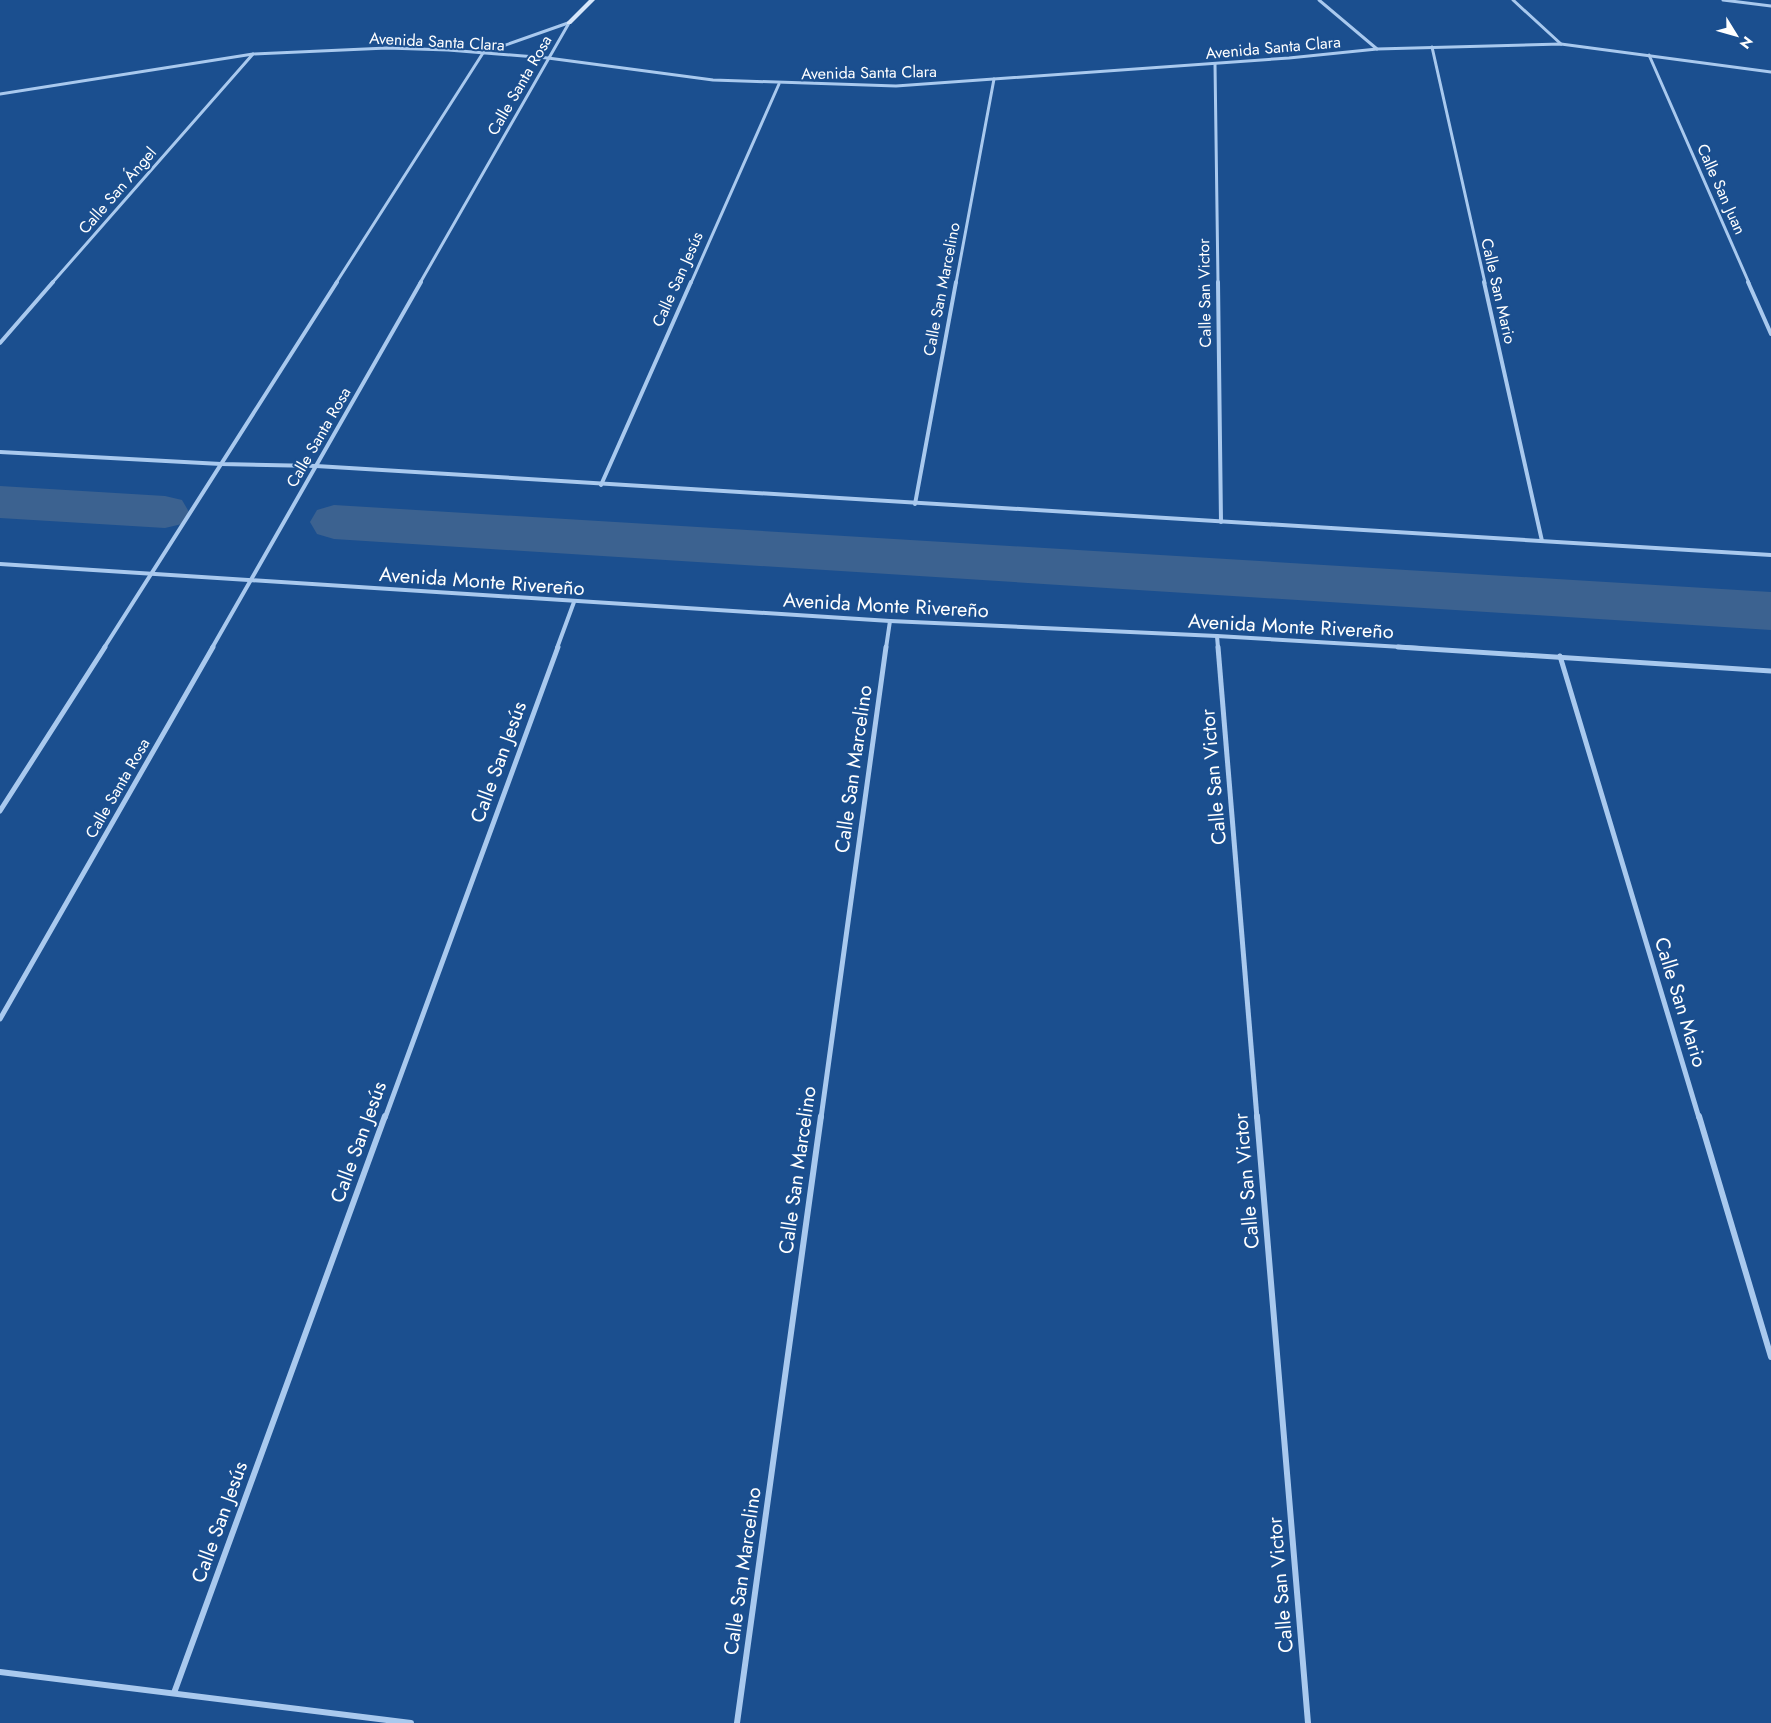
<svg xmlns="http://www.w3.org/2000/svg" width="1771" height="1723" viewBox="0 0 1771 1723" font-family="Jost,sans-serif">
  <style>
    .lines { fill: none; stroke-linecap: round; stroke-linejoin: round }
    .canal { fill: #3c6290; fill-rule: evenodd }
    .minor-far3 { stroke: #a9c9ee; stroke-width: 3 }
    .minor-far2 { stroke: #a9c9ee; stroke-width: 4 }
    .minor-far1 { stroke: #a9c9ee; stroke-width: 5 }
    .minor { stroke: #a9c9ee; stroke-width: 6 }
    .secondary { fill: #d6e6fa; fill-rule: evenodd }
    .labels { text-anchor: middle; stroke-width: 4; stroke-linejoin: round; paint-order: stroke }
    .far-street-label { font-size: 16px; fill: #fff; stroke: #1b4f8f }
    .street-label { font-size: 20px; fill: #fff; stroke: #1b4f8f }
  </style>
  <rect width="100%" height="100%" fill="#1b4f8f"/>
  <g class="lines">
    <g class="canal">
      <path d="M 0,486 L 165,496 L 182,500 L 189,512 L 182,524 L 165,528 L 0,518 Z"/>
      <path d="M 334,505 L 1771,592 L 1771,630 L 334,539 L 317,534 L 310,522 L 317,510 Z"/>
    </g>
    <g class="minor-far3">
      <path d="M 1319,0 L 1377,49"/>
      <path d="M 1513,0 L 1561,44"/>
      <path d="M 1723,0 L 1771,6"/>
      <path d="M 1432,47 L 1485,283"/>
      <path d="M 1649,55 L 1749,283"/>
      <path d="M 1215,64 L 1218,283"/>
      <path d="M 0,94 L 253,54 L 387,48 L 448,50 L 548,58 L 713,80 L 896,86 L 1289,58 L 1377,49 L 1561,44 L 1771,72"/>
      <path d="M 52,283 L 253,54"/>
      <path d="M 336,283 L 483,53 L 568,23"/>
      <path d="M 420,283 L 569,23"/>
      <path d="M 691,283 L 779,84"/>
      <path d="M 956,283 L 994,79"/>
    </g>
    <g class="minor-far2">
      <path d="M 1218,282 L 1221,522"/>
      <path d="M 1484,282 L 1542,541"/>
      <path d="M 1748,282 L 1771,334"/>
      <path d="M 0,343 L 53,282"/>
      <path d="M 0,452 L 221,464 L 316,466 L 1771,555"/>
      <path d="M 601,485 L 691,282"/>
      <path d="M 915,504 L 956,282"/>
      <path d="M 0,564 L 890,621 L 1217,636 L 1419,648"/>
      <path d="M 1217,636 L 1218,648"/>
      <path d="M 104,648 L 337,282"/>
      <path d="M 212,648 L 421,282"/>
      <path d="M 557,648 L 574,602"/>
      <path d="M 886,648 L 890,621"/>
    </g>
    <g class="minor-far1">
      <path d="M 1218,647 L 1257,1118"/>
      <path d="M 1398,647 L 1771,671"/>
      <path d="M 1560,656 L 1699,1118"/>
      <path d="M 0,811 L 105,647"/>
      <path d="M 0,1019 L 213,647"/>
      <path d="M 385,1118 L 558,647"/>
      <path d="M 821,1118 L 886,647"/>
    </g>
    <g class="minor">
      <path d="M 1257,1116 L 1308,1723"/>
      <path d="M 1699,1116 L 1771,1357"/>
      <path d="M 0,1672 L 411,1723"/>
      <path d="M 174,1693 L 385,1116"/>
      <path d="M 737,1723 L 821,1116"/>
    </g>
    <path class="secondary" d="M 589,0 L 595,0 L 571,24 L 567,24 L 567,22 Z"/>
  </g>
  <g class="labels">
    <g class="far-street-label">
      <text transform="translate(437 41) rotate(3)" y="6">Avenida Santa Clara</text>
      <text transform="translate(1273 47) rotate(-5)" y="6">Avenida Santa Clara</text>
      <text transform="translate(869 72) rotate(-1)" y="6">Avenida Santa Clara</text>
      <text transform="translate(519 85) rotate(-60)" y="6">Calle Santa Rosa</text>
      <text transform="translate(1722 189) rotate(66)" y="6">Calle San Juan</text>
      <text transform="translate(117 190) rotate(-49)" y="6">Calle San Ángel</text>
      <text transform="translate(677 279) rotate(-66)" y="6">Calle San Jesús</text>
      <text transform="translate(941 289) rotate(-79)" y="6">Calle San Marcelino</text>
      <text transform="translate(1499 291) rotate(77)" y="6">Calle San Mario</text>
      <text transform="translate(1204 293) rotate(-91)" y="6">Calle San Victor</text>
      <text transform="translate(318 437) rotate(-60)" y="6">Calle Santa Rosa</text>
      <text transform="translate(117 788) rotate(-60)" y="6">Calle Santa Rosa</text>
    </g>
    <g class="street-label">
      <text transform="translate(482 581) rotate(4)" y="7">Avenida Monte Rivereño</text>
      <text transform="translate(886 605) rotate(3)" y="7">Avenida Monte Rivereño</text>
      <text transform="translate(1291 626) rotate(3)" y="7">Avenida Monte Rivereño</text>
      <text transform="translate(498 762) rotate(-70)" y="7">Calle San Jesús</text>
      <text transform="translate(853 769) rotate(-82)" y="7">Calle San Marcelino</text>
      <text transform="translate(1213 777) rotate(-95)" y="7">Calle San Victor</text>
      <text transform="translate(1681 1002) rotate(73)" y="7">Calle San Mario</text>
      <text transform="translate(358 1142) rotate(-70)" y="7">Calle San Jesús</text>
      <text transform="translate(797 1170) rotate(-82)" y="7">Calle San Marcelino</text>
      <text transform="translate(1246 1181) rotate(-95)" y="7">Calle San Victor</text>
      <text transform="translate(219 1522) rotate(-70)" y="7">Calle San Jesús</text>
      <text transform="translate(742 1571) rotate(-82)" y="7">Calle San Marcelino</text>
      <text transform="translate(1280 1585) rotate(-95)" y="7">Calle San Victor</text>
    </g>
  </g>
  <g transform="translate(1736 35) rotate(127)" stroke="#1b4f8f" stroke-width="4" paint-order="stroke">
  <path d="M0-4L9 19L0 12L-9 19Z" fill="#ffffff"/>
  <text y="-8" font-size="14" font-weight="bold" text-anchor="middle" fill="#ffffff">N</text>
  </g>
</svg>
